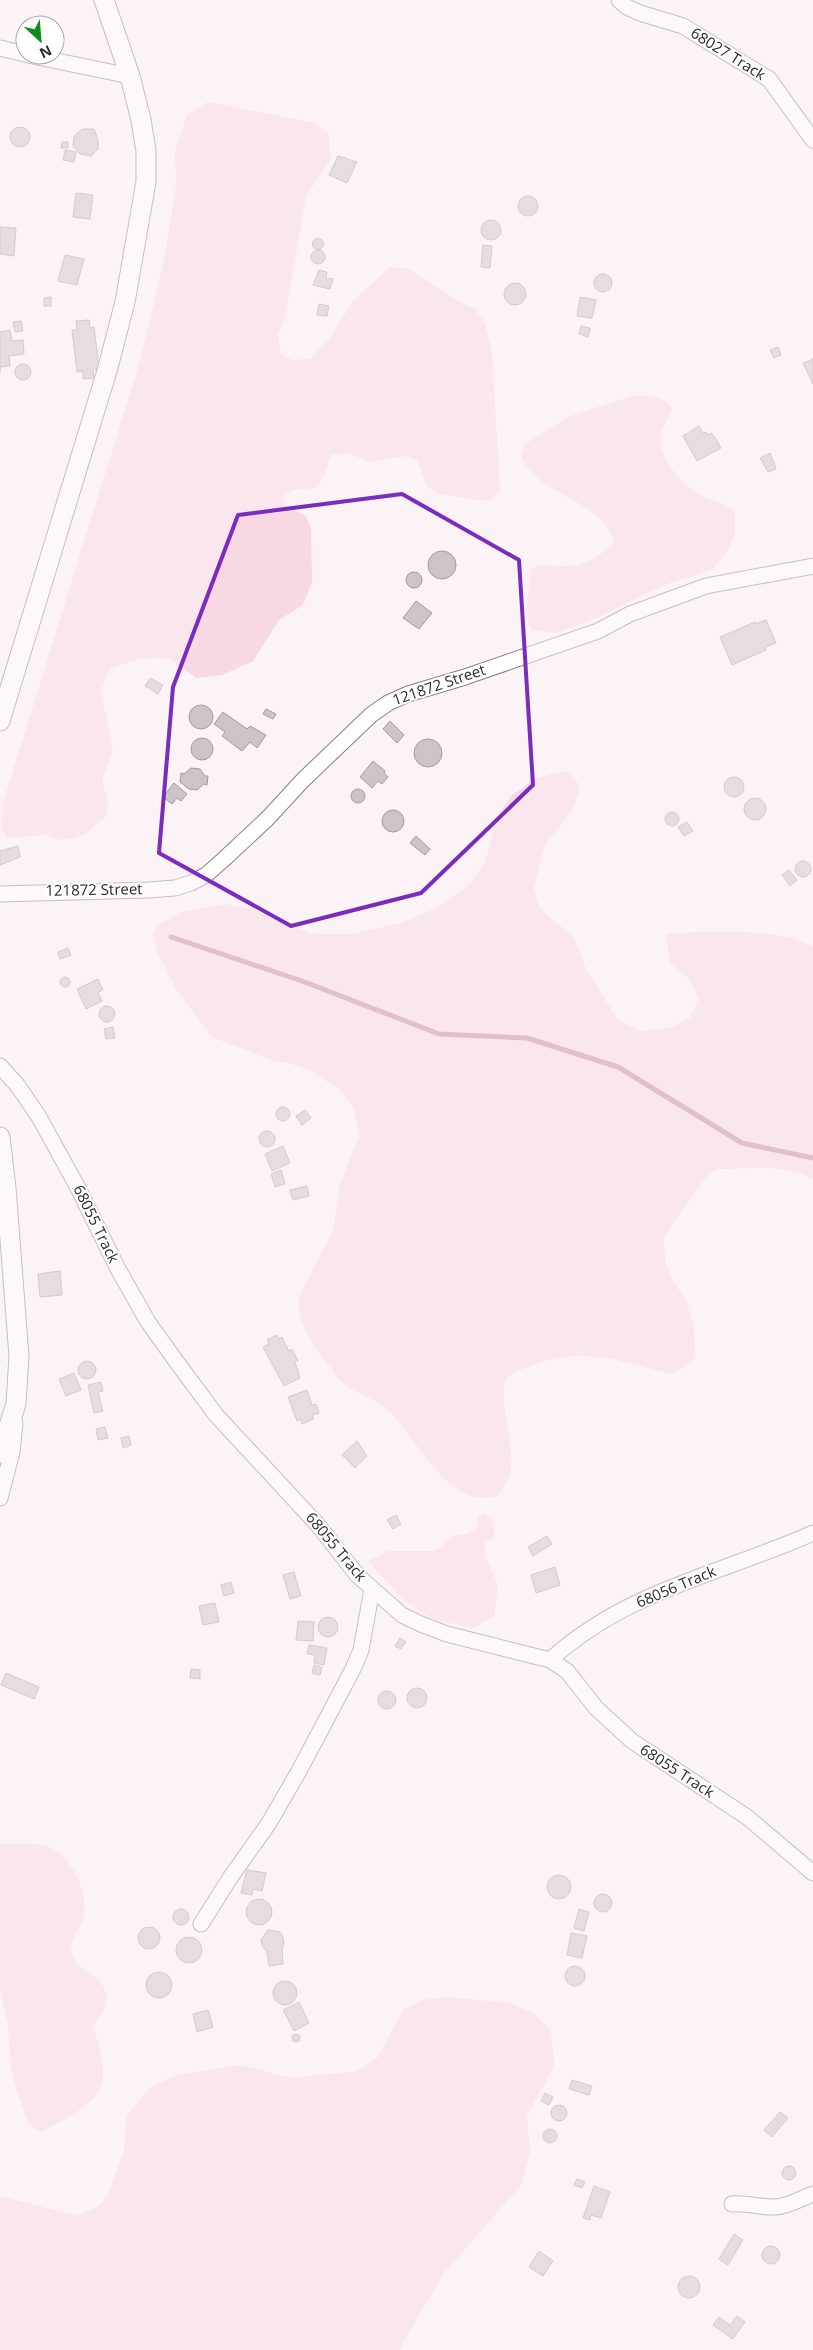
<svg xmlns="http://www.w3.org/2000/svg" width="813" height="2350" viewBox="0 0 813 2350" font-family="'Open Sans',sans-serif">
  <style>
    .green { fill: #f8d8e2 }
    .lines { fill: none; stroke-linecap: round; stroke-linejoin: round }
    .stream { stroke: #c08298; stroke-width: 5 }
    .building { fill: #ccc4c6; stroke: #a49b9e }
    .minor-casing { stroke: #888082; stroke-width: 17 }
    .tertiary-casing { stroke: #888082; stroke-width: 21 }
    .minor { stroke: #fff; stroke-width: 15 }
    .tertiary { stroke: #fff; stroke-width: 19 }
    .marked { fill: none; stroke: #7b2cbf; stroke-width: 4; stroke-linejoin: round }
    .labels { text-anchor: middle; stroke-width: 4; stroke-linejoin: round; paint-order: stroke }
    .street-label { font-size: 15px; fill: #2c292a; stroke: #fff }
  </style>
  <rect width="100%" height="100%" fill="#fcf3f6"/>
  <g class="green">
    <path d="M 208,102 L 315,123 L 329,135 L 330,160 L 306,196 L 285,319 L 278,335 L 281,354 L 292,360 L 310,359 L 329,340 L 353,301 L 390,267 L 409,269 L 463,304 L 475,308 L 485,324 L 492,351 L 500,492 L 491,500 L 478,500 L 435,493 L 426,484 L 418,461 L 407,456 L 370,462 L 348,453 L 331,455 L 323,478 L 315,488 L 292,490 L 282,498 L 288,508 L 306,516 L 311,529 L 312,582 L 303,605 L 279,620 L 253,661 L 222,675 L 196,678 L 169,658 L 140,659 L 110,668 L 101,691 L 113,751 L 102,779 L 108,804 L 105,817 L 86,834 L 73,838 L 60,840 L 47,835 L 7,838 L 1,828 L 3,803 L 141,358 L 165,255 L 176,185 L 175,151 L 187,115 Z"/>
    <path d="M 632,396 C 647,396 664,394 672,409 C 669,417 661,429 661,438 C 659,460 683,486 702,496 C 716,503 724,500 735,513 L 735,532 L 729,549 L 713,569 L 664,585 L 592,620 L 556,633 L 532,630 C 521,615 530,587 531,569 C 542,562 558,567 570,566 C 586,566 606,553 614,540 C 599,499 539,496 521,456 L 525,444 L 570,416 Z"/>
    <path d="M 566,771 L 578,783 L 579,792 L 573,809 L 545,845 L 534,888 L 539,906 L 552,920 L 573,935 L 586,969 L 618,1020 L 641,1031 L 669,1028 L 690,1018 L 699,998 L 687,977 L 670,963 L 666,934 C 703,931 783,927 813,947 L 813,1179 C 786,1163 747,1169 717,1169 L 709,1173 L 663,1238 L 666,1264 L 673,1281 L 686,1300 L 694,1328 L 695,1357 L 687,1366 L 671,1374 C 621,1361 578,1344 528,1367 C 520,1370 509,1373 506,1381 C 503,1386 504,1394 504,1399 C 505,1428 520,1462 504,1487 C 502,1491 499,1496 493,1497 C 448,1507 416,1438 390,1412 C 379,1400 359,1395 345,1385 C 339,1381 335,1374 331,1368 C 315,1347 294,1322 300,1294 L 333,1231 L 340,1184 L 359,1137 L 354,1108 L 340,1090 L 310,1070 L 285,1062 L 277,1062 L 212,1037 L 176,989 L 157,951 L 153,934 L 157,926 L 181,912 L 226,904 L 254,910 L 288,926 L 314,934 L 352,934 L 401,923 L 437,908 L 470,884 L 485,863 L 497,817 L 512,795 L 536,778 Z"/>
    <path d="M 483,1513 L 494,1521 L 494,1538 L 485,1543 L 485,1557 L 498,1585 L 494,1616 L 473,1628 L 432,1619 L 403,1600 L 368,1561 L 388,1551 L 436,1551 L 452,1536 L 469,1533 L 478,1526 L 477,1518 Z"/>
    <path d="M 0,1844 C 15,1844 31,1842 46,1846 C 70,1853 88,1891 84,1914 C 82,1926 70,1938 71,1950 C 73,1975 110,1971 106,2003 C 105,2010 97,2020 93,2027 C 97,2041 103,2057 103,2072 C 105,2103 65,2118 43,2131 L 38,2131 L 28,2122 L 17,2091 L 11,2066 L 8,2024 L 0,1989 Z"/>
    <path d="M 448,1997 L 509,2003 L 532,2012 L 550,2029 L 554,2056 L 553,2068 L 527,2116 L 530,2152 L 521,2185 L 443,2274 L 399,2350 L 0,2350 L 0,2196 L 77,2216 L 99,2206 L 108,2194 L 124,2152 L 127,2115 L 152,2086 L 177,2075 L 240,2065 L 291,2078 L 357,2071 L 378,2057 L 403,2010 L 423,2000 Z"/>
  </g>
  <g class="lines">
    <path class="stream" d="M 171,937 L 302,981 L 439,1034 L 527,1038 L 618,1067 L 742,1143 L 813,1158"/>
  </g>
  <g class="building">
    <circle cx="20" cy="137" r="10"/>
    <path d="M 82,129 L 94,129 L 98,140 L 98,149 L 91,156 L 80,154 L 73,146 L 74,136 Z"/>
    <path d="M 62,142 L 68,142 L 68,148 L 61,148 Z"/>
    <path d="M 65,150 L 76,152 L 74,162 L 63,160 Z"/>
    <path d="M 338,156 L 357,162 L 347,183 L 329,175 Z"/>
    <path d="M 76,193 L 93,195 L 90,219 L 73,217 Z"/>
    <circle cx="528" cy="206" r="10"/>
    <circle cx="491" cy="230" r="10"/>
    <path d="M 0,227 L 16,228 L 14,256 L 0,254 Z"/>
    <circle cx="318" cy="244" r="5.5"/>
    <path d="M 483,245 L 492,246 L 490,268 L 481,267 Z"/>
    <circle cx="318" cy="257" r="7"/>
    <path d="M 65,255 L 84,259 L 77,285 L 58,281 Z"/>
    <path d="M 319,270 L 327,272 L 326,278 L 333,279 L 330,289 L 313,285 Z"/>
    <circle cx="603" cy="283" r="9"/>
    <circle cx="515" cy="294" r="11"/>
    <path d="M 51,297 L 51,306 L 44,306 L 44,298 Z"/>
    <path d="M 580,297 L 596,300 L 592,318 L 577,316 Z"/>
    <path d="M 319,304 L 329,306 L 327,316 L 317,315 Z"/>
    <path d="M 89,320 L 90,328 L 94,327 L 99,369 L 93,370 L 94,378 L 83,379 L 83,371 L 77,372 L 72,330 L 77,330 L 76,321 Z"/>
    <path d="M 21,321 L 23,331 L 15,332 L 13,322 Z"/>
    <path d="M 581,326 L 590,328 L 588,337 L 579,334 Z"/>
    <path d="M 10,330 L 12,341 L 23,340 L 24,354 L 9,356 L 10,366 L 0,367 L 0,373 L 0,332 Z"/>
    <path d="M 778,347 L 781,355 L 774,358 L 770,350 Z"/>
    <path d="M 813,359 L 813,384 L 803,363 Z"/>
    <circle cx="23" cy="372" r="8"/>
    <path d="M 699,426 L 703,433 L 706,432 L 708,435 L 712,433 L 721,448 L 697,461 L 683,436 Z"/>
    <path d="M 770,453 L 776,469 L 768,472 L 760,458 Z"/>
    <circle cx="442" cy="565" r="14"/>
    <circle cx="414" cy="580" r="8"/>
    <path d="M 416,601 L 432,613 L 419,629 L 403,618 Z"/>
    <path d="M 766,620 L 776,643 L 765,647 L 766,650 L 732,665 L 720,637 L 755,622 L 755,624 Z"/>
    <path d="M 150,678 L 163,685 L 158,694 L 145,686 Z"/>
    <circle cx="201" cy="717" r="12"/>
    <path d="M 266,709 L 276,714 L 273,719 L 263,714 Z"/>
    <path d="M 223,712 L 247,729 L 250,726 L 266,735 L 257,748 L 250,742 L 242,751 L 222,736 L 225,732 L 214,724 Z"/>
    <path d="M 390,721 L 404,735 L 397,743 L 383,729 Z"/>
    <circle cx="202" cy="749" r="11"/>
    <circle cx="428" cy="753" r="14"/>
    <path d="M 373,761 L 385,771 L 384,773 L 388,777 L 382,784 L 378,781 L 372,788 L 360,777 Z"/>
    <path d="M 191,768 L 200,769 L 205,776 L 208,776 L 207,785 L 204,784 L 197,790 L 189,789 L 180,782 L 181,773 L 184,774 Z"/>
    <circle cx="734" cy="787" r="10"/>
    <path d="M 174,783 L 187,794 L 181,801 L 177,798 L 172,804 L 163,797 Z"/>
    <circle cx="358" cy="796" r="7"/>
    <circle cx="755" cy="809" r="11"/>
    <circle cx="393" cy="821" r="11"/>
    <circle cx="672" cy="819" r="7"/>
    <path d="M 687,822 L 693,831 L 684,836 L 678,827 Z"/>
    <path d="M 416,836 L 430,849 L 425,855 L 410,843 Z"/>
    <path d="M 18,846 L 20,857 L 0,865 L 0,851 Z"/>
    <circle cx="803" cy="869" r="8"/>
    <path d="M 789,870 L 797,880 L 790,886 L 782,875 Z"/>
    <path d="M 68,948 L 71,955 L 60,959 L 58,952 Z"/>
    <circle cx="65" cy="982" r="5"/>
    <path d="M 98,979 L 103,990 L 98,992 L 102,1001 L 86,1009 L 77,989 Z"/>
    <circle cx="107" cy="1014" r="8"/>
    <path d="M 113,1027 L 115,1038 L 106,1039 L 104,1029 Z"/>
    <circle cx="283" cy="1114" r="7"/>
    <path d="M 305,1110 L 311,1118 L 302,1125 L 296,1116 Z"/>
    <circle cx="267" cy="1139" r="8"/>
    <path d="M 283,1146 L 290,1163 L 272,1171 L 265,1154 Z"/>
    <path d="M 281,1170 L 285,1184 L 275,1187 L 271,1174 Z"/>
    <path d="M 307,1186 L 309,1196 L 293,1200 L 290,1190 Z"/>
    <path d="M 60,1271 L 62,1295 L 40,1297 L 38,1274 Z"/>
    <path d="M 277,1335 L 279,1339 L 282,1337 L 289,1351 L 292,1349 L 298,1361 L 295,1362 L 300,1378 L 284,1386 L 263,1347 L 269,1344 L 267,1340 Z"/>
    <circle cx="87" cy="1370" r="9"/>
    <path d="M 74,1373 L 81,1390 L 66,1396 L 59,1379 Z"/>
    <path d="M 101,1382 L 103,1391 L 98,1392 L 103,1411 L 94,1413 L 88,1385 Z"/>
    <path d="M 307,1390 L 312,1405 L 316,1404 L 319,1413 L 312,1415 L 314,1419 L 302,1424 L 300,1419 L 297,1421 L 288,1397 Z"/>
    <path d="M 105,1427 L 108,1438 L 98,1440 L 96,1429 Z"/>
    <path d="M 129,1436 L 131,1445 L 123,1448 L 121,1438 Z"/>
    <path d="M 357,1441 L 367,1456 L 355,1468 L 342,1455 Z"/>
    <path d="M 396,1515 L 401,1524 L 393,1529 L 387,1520 Z"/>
    <path d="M 547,1536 L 552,1544 L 533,1556 L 528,1547 Z"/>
    <path d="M 555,1567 L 560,1585 L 536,1593 L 531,1575 Z"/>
    <path d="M 294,1572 L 301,1596 L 290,1599 L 283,1575 Z"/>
    <path d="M 231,1582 L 234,1593 L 224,1596 L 221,1585 Z"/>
    <path d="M 215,1603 L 219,1622 L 203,1625 L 199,1606 Z"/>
    <circle cx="328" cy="1627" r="10"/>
    <path d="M 298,1621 L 314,1622 L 313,1641 L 296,1640 Z"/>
    <path d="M 400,1638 L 406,1642 L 401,1649 L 395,1646 Z"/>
    <path d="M 309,1645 L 327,1648 L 324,1665 L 314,1663 L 315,1655 L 307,1654 Z"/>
    <path d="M 314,1665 L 322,1667 L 320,1675 L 312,1673 Z"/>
    <path d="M 191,1669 L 200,1670 L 200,1679 L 190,1678 Z"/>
    <path d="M 6,1673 L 39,1687 L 34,1699 L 1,1685 Z"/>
    <circle cx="417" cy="1698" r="10"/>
    <circle cx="387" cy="1700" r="9"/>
    <path d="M 247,1870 L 266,1873 L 262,1891 L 253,1889 L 252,1895 L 241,1893 Z"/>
    <circle cx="559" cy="1887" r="12"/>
    <circle cx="603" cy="1903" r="9"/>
    <circle cx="259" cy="1912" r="13"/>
    <path d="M 579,1909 L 589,1912 L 584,1931 L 574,1928 Z"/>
    <circle cx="181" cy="1917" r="8"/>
    <circle cx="149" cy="1938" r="11"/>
    <path d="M 268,1930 L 280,1932 L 283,1937 L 284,1943 L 282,1949 L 283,1964 L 269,1966 L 267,1952 L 262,1946 L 261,1940 Z"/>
    <path d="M 571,1933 L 587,1936 L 582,1958 L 567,1955 Z"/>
    <circle cx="189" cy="1950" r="13"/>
    <circle cx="575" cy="1976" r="10"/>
    <circle cx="159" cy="1985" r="13"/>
    <circle cx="285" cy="1993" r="12"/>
    <path d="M 299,2002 L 309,2023 L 294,2031 L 283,2010 Z"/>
    <path d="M 208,2010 L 213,2027 L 197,2032 L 193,2014 Z"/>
    <circle cx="296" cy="2038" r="4"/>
    <path d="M 572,2080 L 592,2086 L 589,2095 L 569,2089 Z"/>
    <path d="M 545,2093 L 553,2097 L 549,2105 L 541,2101 Z"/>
    <circle cx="559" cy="2113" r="8"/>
    <path d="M 780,2112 L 788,2118 L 772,2137 L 764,2130 Z"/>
    <circle cx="550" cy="2136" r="7"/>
    <circle cx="789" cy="2173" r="7"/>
    <path d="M 577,2179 L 585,2182 L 582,2188 L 574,2185 Z"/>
    <path d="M 594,2186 L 610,2192 L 601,2218 L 591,2215 L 590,2220 L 583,2218 Z"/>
    <path d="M 734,2234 L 743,2240 L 728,2265 L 719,2259 Z"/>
    <circle cx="771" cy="2255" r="9"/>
    <path d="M 539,2251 L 553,2261 L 543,2276 L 529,2267 Z"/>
    <circle cx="689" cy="2287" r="11"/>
    <path d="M 737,2316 L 745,2322 L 733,2339 L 713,2325 L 719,2317 L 730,2325 Z"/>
  </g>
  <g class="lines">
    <g class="minor-casing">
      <g id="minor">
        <path d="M 619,0 L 627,7 L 640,13 L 683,26 L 769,79 L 813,140"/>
        <path d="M 0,48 L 25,54"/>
        <path d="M 28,55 L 130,76"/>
        <path d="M 0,894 L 148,890 L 175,888 L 191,883 L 206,875 L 223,860 L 267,819 L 303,780 L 371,715 L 388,703 L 408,694 L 465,677 L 598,631 L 630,614 L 706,586 L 813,566"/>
        <path d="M 0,1066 L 18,1086 L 39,1117 L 77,1186 L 118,1269 L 148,1322 L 176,1361 L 216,1415 L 317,1524 L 358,1576 L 402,1615 L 423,1625 L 447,1634 L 550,1660 L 567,1671 L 596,1708 L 632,1741 L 747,1817 L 813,1873"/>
        <path d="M 0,1498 L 12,1452 L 15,1423"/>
        <path d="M 550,1660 C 627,1590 721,1574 813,1533"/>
        <path d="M 201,1924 L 230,1878 L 269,1823 L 299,1771 L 353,1669 L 361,1650 L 372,1589"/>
        <path d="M 732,2204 C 747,2202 760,2208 775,2207 C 787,2207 802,2198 813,2194"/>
      </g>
    </g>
    <g class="tertiary-casing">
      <g id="tertiary">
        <path d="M 0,721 L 107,371 L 125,302 L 146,182 L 146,151 L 141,120 L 130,76 L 104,0"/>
        <path d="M 0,1137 L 6,1188 L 19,1356 L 16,1404 L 0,1453"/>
      </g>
    </g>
    <use href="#minor" class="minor"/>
    <use href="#tertiary" class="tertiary"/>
  </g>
  <path d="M0 0H813V2350H0ZM 402,494 L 519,560 L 533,785 L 421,893 L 291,926 L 159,853 L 173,687 L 238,515 Z" fill="#fcf3f6" fill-opacity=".55" fill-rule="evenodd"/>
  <path class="marked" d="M 402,494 L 519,560 L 533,785 L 421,893 L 291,926 L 159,853 L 173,687 L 238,515 Z"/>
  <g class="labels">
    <g class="street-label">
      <text transform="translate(728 54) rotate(32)" y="5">68027 Track</text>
      <text transform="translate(439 685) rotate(-19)" y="5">121872 Street</text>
      <text transform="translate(94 890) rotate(-1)" y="5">121872 Street</text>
      <text transform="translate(96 1224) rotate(64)" y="5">68055 Track</text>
      <text transform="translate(336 1547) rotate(50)" y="5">68055 Track</text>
      <text transform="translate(676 1587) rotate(-23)" y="5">68056 Track</text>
      <text transform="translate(677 1771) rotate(33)" y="5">68055 Track</text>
    </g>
  </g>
  <g transform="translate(40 40) rotate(154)"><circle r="24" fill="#ffffff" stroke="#aba9aa"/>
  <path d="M0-4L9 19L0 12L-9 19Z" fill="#0c8d1b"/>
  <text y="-8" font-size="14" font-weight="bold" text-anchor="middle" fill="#2c292a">N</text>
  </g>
</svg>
